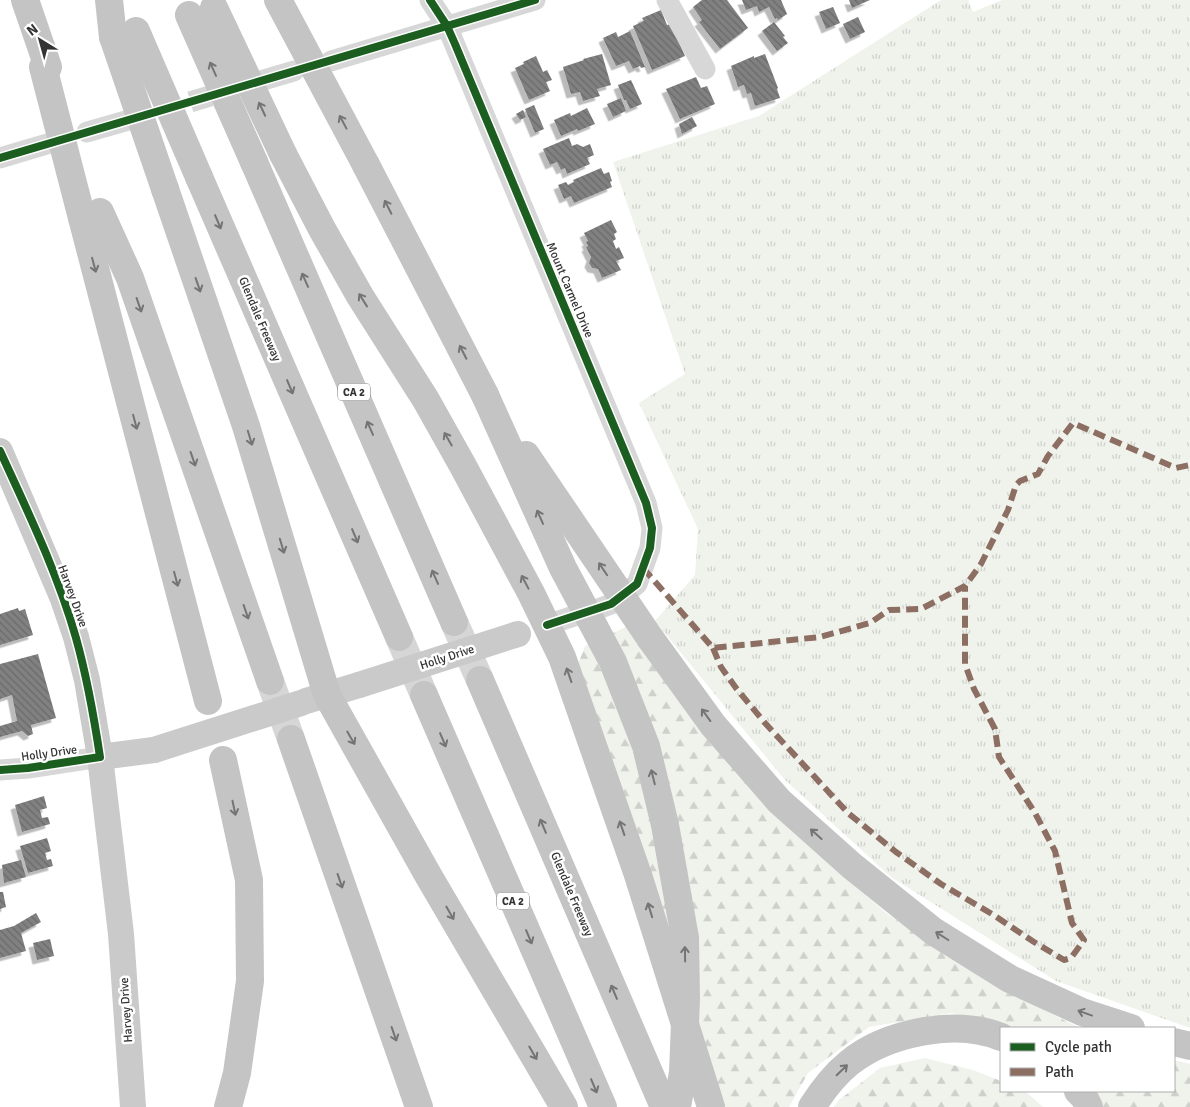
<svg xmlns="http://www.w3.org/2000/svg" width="1190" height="1107" viewBox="0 0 1190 1107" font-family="Signika,sans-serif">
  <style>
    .grass { fill: url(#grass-tufts) }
    .forest { fill: url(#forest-firs) }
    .building { fill: url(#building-back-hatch); filter: url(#shadow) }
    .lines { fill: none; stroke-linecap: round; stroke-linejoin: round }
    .minor-tunnel { stroke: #d6d6d6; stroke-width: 21; stroke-dasharray: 21 11; stroke-linecap: butt }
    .highway-tunnel { stroke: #d6d6d6; stroke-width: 28; stroke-dasharray: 28 14; stroke-linecap: butt }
    .minor { stroke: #d7d7d7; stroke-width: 21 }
    .major { stroke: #cacaca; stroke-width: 26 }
    .highway { stroke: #c4c4c4; stroke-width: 28 }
    .major-bridge { stroke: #cacaca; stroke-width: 26 }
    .highway-bridge { stroke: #c4c4c4; stroke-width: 28 }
    .quiet { stroke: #8d6e63; stroke-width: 6; stroke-dasharray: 12 6; stroke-linecap: butt }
    .cycleway-casing { stroke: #fff; stroke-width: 11 }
    .cycleway { stroke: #1b5e20; stroke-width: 8 }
    .oneway { stroke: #747474 }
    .labels { text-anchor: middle; stroke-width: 5; stroke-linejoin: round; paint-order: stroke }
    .shield { fill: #fff; stroke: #707070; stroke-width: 1 }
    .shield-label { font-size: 11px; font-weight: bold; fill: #333 }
    .street-label { font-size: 12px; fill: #333; stroke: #fff }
  </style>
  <defs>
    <pattern id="grass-tufts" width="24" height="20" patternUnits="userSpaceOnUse" patternTransform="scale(1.25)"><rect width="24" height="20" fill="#f0f3ec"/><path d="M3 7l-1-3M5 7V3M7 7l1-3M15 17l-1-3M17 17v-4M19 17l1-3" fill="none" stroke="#ced1cb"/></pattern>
    <pattern id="forest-firs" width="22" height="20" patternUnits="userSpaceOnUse" patternTransform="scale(1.25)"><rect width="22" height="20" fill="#f0f3ec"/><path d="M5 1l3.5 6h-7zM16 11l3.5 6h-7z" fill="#ced1cb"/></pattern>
    <pattern id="building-back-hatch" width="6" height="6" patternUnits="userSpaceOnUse" patternTransform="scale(1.25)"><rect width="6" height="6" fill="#818181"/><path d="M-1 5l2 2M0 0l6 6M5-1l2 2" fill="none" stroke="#6a6a6a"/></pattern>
    <filter id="shadow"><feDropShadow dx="-4.5" dy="4.5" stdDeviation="0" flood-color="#0004"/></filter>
  </defs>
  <rect width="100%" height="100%" fill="#fff"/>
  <path class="grass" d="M 941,0 L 968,0 L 973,12 L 1002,0 L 1190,0 L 1190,1028 L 1056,981 L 891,877 L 784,779 L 655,621 L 695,575 L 698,529 L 639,403 L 685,374 L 613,162 L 759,116 Z"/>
  <g class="forest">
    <path d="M 626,627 L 786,826 L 886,913 L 992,984 L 1080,1028 L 1012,1028 L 999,1022 L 951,1013 L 869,1027 L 808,1073 L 789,1107 L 720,1107 L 578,664 L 585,646 Z"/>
    <path d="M 925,1058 L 973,1070 L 1001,1081 L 1001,1091 L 1025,1091 L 1043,1107 L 834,1107 L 839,1100 L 880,1068 Z"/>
    <path d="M 1174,1060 L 1190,1064 L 1190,1107 L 1097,1107 L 1089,1091 L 1174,1091 Z"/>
  </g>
  <g class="building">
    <path d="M 702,0 L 727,0 L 748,28 L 720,49 L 699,22 L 702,20 L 693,7 Z"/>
    <path d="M 742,0 L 781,0 L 787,14 L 778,20 L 777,18 L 775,19 L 769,7 L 759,12 L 757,6 L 746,10 Z"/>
    <path d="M 849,0 L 870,0 L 852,8 Z"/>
    <path d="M 833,7 L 840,23 L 826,29 L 819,12 Z"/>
    <path d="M 661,10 L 667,25 L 671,24 L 685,56 L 652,70 L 633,26 L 644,21 L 642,18 Z"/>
    <path d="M 858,17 L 865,32 L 850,39 L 843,24 Z"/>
    <path d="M 774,22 L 785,36 L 783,37 L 788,43 L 777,51 L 762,31 Z"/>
    <path d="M 630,31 L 645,67 L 641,68 L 640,66 L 633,69 L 629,61 L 616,66 L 603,38 L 616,32 L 618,37 Z"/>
    <path d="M 602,54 L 611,85 L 597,89 L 600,96 L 583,101 L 580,92 L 571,94 L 563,67 L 584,60 L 583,59 Z"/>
    <path d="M 765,54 L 778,88 L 777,89 L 780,98 L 755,106 L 751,93 L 747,94 L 744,85 L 738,87 L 731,66 L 754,56 L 754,58 Z"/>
    <path d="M 536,56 L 543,72 L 547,70 L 552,80 L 546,82 L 550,91 L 529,100 L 515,68 L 524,64 L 523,62 Z"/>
    <path d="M 696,77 L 701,88 L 707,86 L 715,104 L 680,119 L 666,89 Z"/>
    <path d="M 631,80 L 642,104 L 630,109 L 626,100 L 624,100 L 618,85 Z"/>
    <path d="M 621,98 L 626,111 L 613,117 L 607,104 Z"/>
    <path d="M 534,105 L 544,129 L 535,133 L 525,109 Z"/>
    <path d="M 587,108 L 595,124 L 578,131 L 577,129 L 561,136 L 554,120 L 570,113 L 571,116 Z"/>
    <path d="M 523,110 L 526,117 L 520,120 L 516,114 Z"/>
    <path d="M 692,117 L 697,126 L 682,134 L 679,124 Z"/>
    <path d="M 569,138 L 572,146 L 577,144 L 583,147 L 590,144 L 594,155 L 587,158 L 590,164 L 567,174 L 565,168 L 561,170 L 557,162 L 550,165 L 543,149 Z"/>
    <path d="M 601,168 L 604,174 L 609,172 L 612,181 L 610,182 L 612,187 L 574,203 L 571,196 L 564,199 L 558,185 L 566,182 L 568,185 L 574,182 L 573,180 Z"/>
    <path d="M 611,220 L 617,232 L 614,234 L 616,239 L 613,241 L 616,249 L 619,247 L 624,258 L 616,261 L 621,270 L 602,278 L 598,269 L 592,268 L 589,263 L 591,257 L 586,247 L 588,246 L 586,242 L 588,241 L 584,233 Z"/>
    <path d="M 18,608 L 19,611 L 25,609 L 33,635 L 0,645 L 0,614 Z"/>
    <path d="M 38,654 L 56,718 L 31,725 L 33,734 L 28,736 L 22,731 L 0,737 L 0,726 L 17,721 L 12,695 L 0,699 L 0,664 Z"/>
    <path d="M 44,796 L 47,808 L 40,810 L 42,818 L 48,817 L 50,824 L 22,832 L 15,805 Z"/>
    <path d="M 47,838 L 51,851 L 45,853 L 47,860 L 51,859 L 53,866 L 28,873 L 20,846 Z"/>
    <path d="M 21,860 L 26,877 L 4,883 L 2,865 Z"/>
    <path d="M 0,892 L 3,892 L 6,907 L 0,909 Z"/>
    <path d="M 36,913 L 41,922 L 21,933 L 26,951 L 0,958 L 0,930 L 14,926 Z"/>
    <path d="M 50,939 L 54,956 L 37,960 L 33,943 Z"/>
  </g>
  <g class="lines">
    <path class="minor-tunnel" d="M 129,120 L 237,88"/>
    <g class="highway-tunnel">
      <path d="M 454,622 L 480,680"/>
      <path d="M 399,637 L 424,695"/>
      <path d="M 270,681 L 291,739"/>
    </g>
    <g class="minor">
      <path d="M 430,0 L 447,26 L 646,503 L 652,528 L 650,548 L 637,584 L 627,592"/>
      <path d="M 667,0 L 705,69"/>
      <path d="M 331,61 L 535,0"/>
      <path d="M 260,81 L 294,71"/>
      <path d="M 87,132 L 129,120"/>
      <path d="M 0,158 L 47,144"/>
      <path d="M 598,609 L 611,604"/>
      <path d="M 547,625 L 574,616"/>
      <path d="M 0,770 L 28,768 L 100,757"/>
    </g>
    <g class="major">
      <path d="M 0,451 L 63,599 L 76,637 L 87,680 L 100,757 L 121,934 L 133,1107"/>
      <path d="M 306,701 L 359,685"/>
      <path d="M 100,757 L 154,750"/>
    </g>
    <g class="highway">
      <path d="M 25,0 L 48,67"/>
      <path d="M 109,0 L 113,37"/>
      <path d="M 283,154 L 322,229 L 360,296 L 426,400 L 463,466 L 531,593 L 562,657 L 638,875 L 711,1107"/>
      <path d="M 254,162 L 454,622"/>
      <path d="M 366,165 L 485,395"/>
      <path d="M 199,177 L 399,637"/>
      <path d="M 165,189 L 246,426 L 327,695 L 428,875 L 564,1107"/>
      <path d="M 100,212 L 130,278 L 270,681"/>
      <path d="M 82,218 L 208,701"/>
      <path d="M 650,638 L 713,725 L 779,801 L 852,866 L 933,931 L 1010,979 L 1082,1012 L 1131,1028"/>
      <path d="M 480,680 L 664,1107"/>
      <path d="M 424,695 L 603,1107"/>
      <path d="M 291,739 L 419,1107"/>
      <path d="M 223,760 L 249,880 L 250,981 L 237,1073 L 228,1107"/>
      <path d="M 1174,1042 L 1190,1046"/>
      <path d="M 1078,1091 L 1084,1097 L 1089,1107"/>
      <path d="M 812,1107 C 822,1091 833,1076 849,1063 C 886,1033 956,1018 1001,1037"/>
    </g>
    <g class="major-bridge">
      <path d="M 359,685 L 518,634"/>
      <path d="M 154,750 L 301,703"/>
    </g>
    <g class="highway-bridge">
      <path d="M 278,0 L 366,165"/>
      <path d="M 214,8 L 283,154"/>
      <path d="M 189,15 L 254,162"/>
      <path d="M 136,31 L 199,177"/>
      <path d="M 113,37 L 165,189"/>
      <path d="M 43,67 L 82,218"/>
      <path d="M 485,395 L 563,568 L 613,662 L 646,746 L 665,825 L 685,938 L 686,999 L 683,1072 L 677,1107"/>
      <path d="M 526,455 L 650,638"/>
    </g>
    <g class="quiet">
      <path d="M 643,568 L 713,648 L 820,637 L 870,623 L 889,610 L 921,609 L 965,586 L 981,564 L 1008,510 L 1016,485 L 1020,481 L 1038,474 L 1048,456 L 1073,423 L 1176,468 L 1190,465"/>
      <path d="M 713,648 L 721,667 L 736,688 L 765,723 L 848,813 L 896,852 L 941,884 L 992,914 L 1034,942 L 1064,960 L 1071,958 L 1084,940 L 1072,923 L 1055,851 L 1035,813 L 999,757 L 995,729 L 974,689 L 965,664 L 965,586"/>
    </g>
    <g class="cycleway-casing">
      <g id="cycleway">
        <path d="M 430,0 L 447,26 L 455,44 L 646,503 L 652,528 L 650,548 L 637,584 L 611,604 L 547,625"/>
        <path d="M 0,158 L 535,0"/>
        <path d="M 0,451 C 28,512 58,574 76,638 C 87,677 94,717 100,757 L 28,768 L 0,770"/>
      </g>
    </g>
    <use href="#cycleway" class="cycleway"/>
  </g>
  <defs><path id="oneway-shaft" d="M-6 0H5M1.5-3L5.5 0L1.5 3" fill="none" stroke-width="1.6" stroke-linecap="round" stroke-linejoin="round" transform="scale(1.25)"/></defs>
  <g class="oneway">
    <use href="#oneway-shaft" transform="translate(213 69) rotate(-114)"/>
    <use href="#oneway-shaft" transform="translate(262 109) rotate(-115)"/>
    <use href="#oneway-shaft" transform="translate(343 122) rotate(-118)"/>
    <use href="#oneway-shaft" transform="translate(388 207) rotate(-117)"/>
    <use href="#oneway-shaft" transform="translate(218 222) rotate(67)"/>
    <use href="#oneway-shaft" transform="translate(94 265) rotate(75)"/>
    <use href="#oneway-shaft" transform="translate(305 280) rotate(-114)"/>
    <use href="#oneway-shaft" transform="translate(198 285) rotate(71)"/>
    <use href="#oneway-shaft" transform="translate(363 300) rotate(-122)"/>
    <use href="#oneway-shaft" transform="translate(139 305) rotate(71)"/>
    <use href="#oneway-shaft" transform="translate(463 352) rotate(-117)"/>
    <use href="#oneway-shaft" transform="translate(290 387) rotate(67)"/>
    <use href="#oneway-shaft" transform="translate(135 422) rotate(75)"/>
    <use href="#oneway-shaft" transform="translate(370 428) rotate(-114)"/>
    <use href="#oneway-shaft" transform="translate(250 438) rotate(73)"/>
    <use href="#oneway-shaft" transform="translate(448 439) rotate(-120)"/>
    <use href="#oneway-shaft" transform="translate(193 459) rotate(71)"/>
    <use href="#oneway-shaft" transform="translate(540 517) rotate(-114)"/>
    <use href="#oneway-shaft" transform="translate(355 536) rotate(67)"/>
    <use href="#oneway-shaft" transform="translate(282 546) rotate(73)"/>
    <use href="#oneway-shaft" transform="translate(603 569) rotate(-124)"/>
    <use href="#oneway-shaft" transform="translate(435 577) rotate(-114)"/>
    <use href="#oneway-shaft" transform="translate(176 579) rotate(75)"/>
    <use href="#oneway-shaft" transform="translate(525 582) rotate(-118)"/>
    <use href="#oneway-shaft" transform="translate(246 612) rotate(71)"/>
    <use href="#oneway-shaft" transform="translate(569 675) rotate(-109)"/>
    <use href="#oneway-shaft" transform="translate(706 715) rotate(-126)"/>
    <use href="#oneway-shaft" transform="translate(351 738) rotate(60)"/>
    <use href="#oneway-shaft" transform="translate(443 740) rotate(67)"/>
    <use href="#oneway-shaft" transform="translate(653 777) rotate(-104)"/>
    <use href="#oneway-shaft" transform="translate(234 808) rotate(78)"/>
    <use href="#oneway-shaft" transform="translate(543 826) rotate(-113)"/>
    <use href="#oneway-shaft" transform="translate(622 828) rotate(-109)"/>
    <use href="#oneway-shaft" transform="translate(816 834) rotate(-138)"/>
    <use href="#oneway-shaft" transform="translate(340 881) rotate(71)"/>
    <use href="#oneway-shaft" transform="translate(650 910) rotate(-107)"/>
    <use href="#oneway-shaft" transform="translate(450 913) rotate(60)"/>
    <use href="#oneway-shaft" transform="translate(942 936) rotate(-148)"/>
    <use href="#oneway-shaft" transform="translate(529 937) rotate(67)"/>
    <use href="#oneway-shaft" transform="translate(685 954) rotate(-91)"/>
    <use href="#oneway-shaft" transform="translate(614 992) rotate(-113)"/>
    <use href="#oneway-shaft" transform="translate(1085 1013) rotate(-160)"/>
    <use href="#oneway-shaft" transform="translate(394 1034) rotate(71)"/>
    <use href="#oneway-shaft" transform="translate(533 1053) rotate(60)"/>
    <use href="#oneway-shaft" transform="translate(842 1070) rotate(-44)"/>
    <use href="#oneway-shaft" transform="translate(594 1086) rotate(67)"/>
  </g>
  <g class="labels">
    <g class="shield">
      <rect x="338" y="383.5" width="32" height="17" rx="4"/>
      <rect x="497" y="892.5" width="32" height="17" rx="4"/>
    </g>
    <g class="shield-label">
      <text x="354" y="396">CA 2</text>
      <text x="513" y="905">CA 2</text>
    </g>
    <g class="street-label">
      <text transform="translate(570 290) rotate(67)" y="4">Mount Carmel Drive</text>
      <text transform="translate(260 319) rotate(67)" y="4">Glendale Freeway</text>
      <text transform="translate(73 596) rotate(70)" y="4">Harvey Drive</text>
      <text transform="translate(447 657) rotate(-18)" y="4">Holly Drive</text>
      <text transform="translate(49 753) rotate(-8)" y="4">Holly Drive</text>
      <text transform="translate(572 894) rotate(67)" y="4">Glendale Freeway</text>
      <text transform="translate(126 1010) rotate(-94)" y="4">Harvey Drive</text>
    </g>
  </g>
  <rect x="1000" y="1027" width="175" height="65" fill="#ffffff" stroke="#adadad"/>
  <rect x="1010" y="1043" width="25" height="8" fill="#1b5e20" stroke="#adadad"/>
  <text x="1045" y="1052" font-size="15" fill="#333333">Cycle path</text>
  <rect x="1010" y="1068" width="25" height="8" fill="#8d6e63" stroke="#adadad"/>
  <text x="1045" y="1077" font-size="15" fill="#333333">Path</text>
  <g transform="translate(40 40) rotate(323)" stroke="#ffffff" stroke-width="4" paint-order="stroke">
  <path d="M0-4L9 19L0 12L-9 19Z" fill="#333333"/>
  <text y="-8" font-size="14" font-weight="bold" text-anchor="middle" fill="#333333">N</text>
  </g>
</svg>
